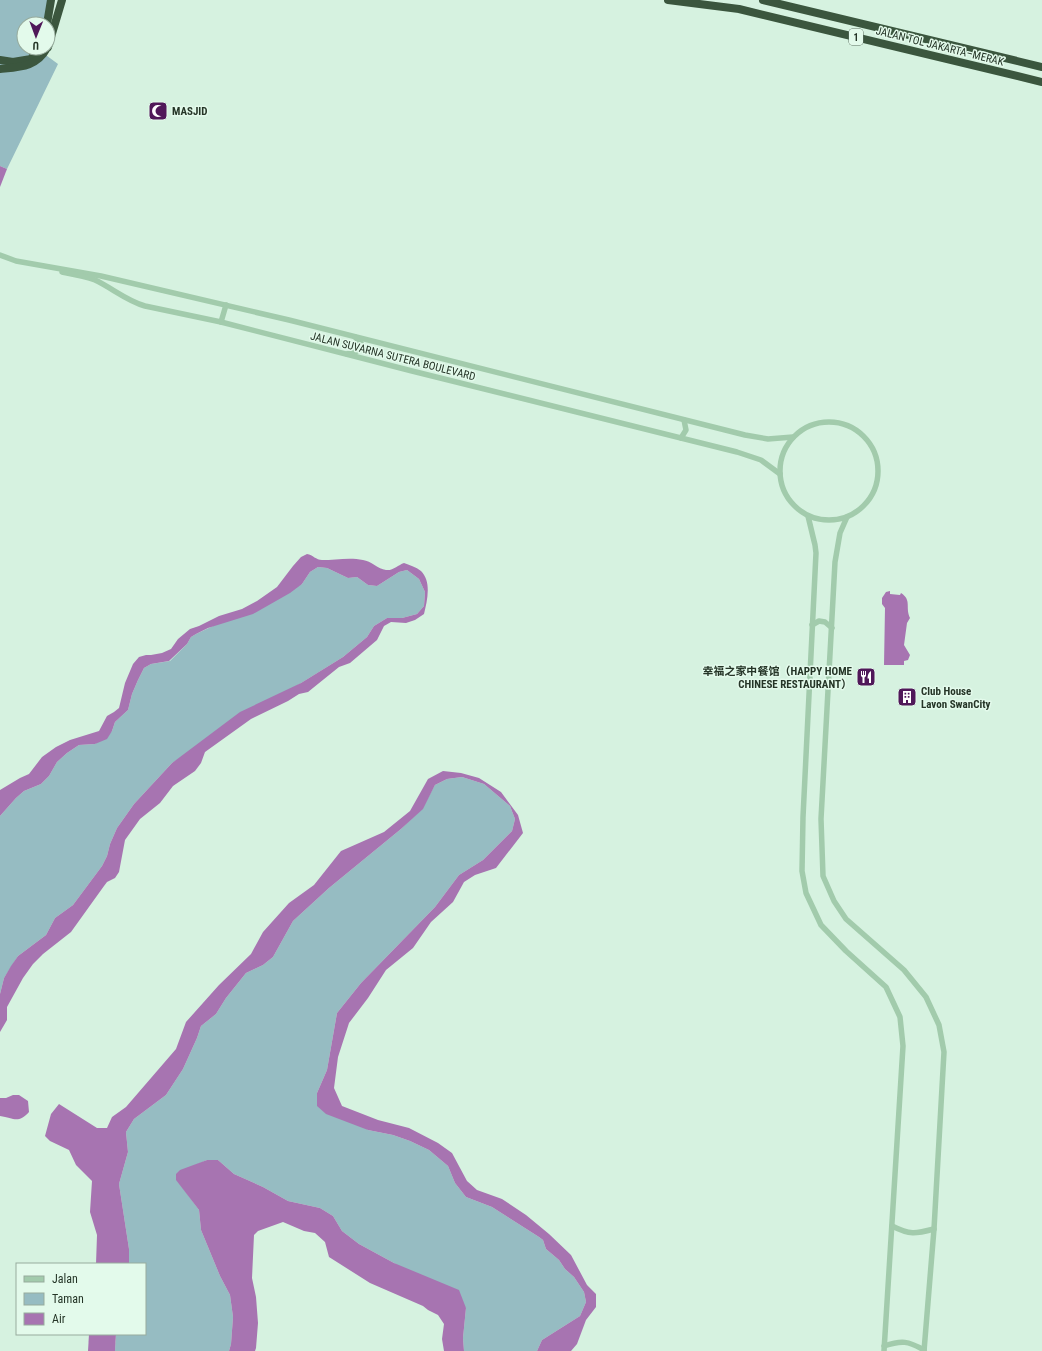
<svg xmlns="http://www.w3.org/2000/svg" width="1042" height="1351" viewBox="0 0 1042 1351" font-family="'Roboto Condensed','Noto Sans SC',sans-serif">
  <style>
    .green { fill: #96bcc2 }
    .water { fill: #a774b1 }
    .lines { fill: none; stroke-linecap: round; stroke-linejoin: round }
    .tertiary { stroke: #a2cbac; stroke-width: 5.5 }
    .motorway { stroke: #3b563e; stroke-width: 8 }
    .labels { text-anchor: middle; stroke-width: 3; stroke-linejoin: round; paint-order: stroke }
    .shield { fill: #e3faeb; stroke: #5e7062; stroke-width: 1 }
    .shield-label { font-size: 10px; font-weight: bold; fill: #253527 }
    .street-label { font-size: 11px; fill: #253527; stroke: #e3faeb }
    .poi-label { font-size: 11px; font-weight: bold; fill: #253527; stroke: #e3faeb; text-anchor: start }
  </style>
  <rect width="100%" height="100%" fill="#d6f2e0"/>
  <g class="green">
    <path d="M 0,0 L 49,0 L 44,24 L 24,24 L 24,48 L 40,48 L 39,50 L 58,64 L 7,169 L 0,166 Z"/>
    <path d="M 318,567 L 327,568 L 348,578 L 357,577 L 368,585 L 377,586 L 399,572 L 407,570 L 419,579 L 425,592 L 424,606 L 417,614 L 402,618 L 387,618 L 374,626 L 367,637 L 343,657 L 172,763 L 134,804 L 117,828 L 110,844 L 107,856 L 102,866 L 73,905 L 55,918 L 46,935 L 18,956 L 4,978 L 0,994 L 0,816 L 16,798 L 24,791 L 41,784 L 49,776 L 57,762 L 67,753 L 79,745 L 95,744 L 112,731 L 115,722 L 128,710 L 132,694 L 138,680 L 144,668 L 151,664 L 170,661 L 187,644 L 191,637 L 196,634 L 302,584 L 310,572 Z"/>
    <path d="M 462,777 L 484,784 L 510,806 L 515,819 L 512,831 L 483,860 L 459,875 L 435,907 L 361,983 L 337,1013 L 327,1070 L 317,1093 L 368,1130 L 393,1135 L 410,1141 L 429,1150 L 448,1166 L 455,1183 L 466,1197 L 492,1207 L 539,1237 L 543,1240 L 546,1249 L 559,1260 L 565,1269 L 574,1277 L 584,1292 L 586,1302 L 580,1316 L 542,1340 L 537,1351 L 464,1351 L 463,1338 L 466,1308 L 394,1263 L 359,1244 L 342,1231 L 333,1216 L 320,1208 L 288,1201 L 263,1187 L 234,1174 L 218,1160 L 207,1160 L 198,1164 L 177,1180 L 199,1210 L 201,1230 L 220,1276 L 230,1295 L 233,1317 L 231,1344 L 229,1351 L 115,1351 L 116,1334 L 145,1334 L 145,1264 L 129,1264 L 129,1249 L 119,1184 L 128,1152 L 126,1132 L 134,1119 L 166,1095 L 183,1069 L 197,1038 L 201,1026 L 216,1014 L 226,998 L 246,973 L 263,965 L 273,957 L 293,921 L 329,888 L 401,829 L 422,809 L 435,785 L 447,779 Z"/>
  </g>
  <g class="water">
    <path d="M 0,166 L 7,169 L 0,187 Z"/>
    <path d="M 307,554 C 313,555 316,560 322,560 C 335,560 350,557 363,560 C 371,561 378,569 386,570 C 393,571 398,565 404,563 C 409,565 416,567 421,571 C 432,582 427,601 424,614 L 415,620 L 406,623 L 391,622 L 384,626 L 377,640 L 350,663 L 339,667 L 308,692 L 299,694 L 288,701 L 251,719 L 205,752 L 201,763 L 195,771 L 173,786 L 160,803 L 140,819 L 125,840 L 119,872 L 115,878 L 107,882 L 104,886 L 71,932 L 43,954 L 33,964 L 23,978 L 7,1007 L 7,1020 L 0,1032 L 0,994 L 4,978 L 11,966 L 18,956 L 46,935 L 55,918 L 73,905 L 102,866 L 107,856 L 110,844 L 117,828 L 134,804 L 172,763 L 240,712 L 301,683 L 343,657 L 367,637 L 374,626 L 387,618 L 402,618 L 417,614 L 424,606 L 425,592 L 419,579 L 407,570 L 399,572 L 377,586 L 368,585 L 357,577 L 348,578 L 327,568 L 318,567 L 310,572 L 302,584 L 290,593 L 253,614 L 208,628 L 196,634 L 191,637 L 187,644 L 169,661 L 151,664 L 144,668 L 138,680 L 132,694 L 128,710 L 115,722 L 112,731 L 107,739 L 95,744 L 79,745 L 67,753 L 57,762 L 49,776 L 41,784 L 24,791 L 16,798 L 0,816 L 0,790 L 20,778 L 29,774 L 42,757 L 56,747 L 70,740 L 99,731 L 107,716 L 114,712 L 119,708 L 125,683 L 133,664 L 139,657 L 146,655 L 151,655 L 162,653 L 171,649 L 178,639 L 190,629 L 199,626 L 219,616 L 242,609 L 257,601 L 277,587 L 293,566 L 301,557 Z"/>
    <path d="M 890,591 L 890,594 L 900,595 L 901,593 C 912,600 905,607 910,618 L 907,623 L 904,645 L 910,655 L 908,660 L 904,661 L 904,665 L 884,665 L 885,608 L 882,604 L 882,598 L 886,592 Z"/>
    <path d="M 443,771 L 461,773 L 479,778 L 501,792 L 518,815 L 523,833 L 496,868 L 475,875 L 464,882 L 453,902 L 431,922 L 413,948 L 386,970 L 368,998 L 349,1023 L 338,1057 L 334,1088 L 342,1106 L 378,1120 L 409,1128 L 438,1143 L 452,1153 L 467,1181 L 477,1190 L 502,1199 L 526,1215 L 549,1234 L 571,1255 L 587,1285 L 596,1294 L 596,1307 L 586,1320 L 577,1344 L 571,1351 L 537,1351 L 542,1340 L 580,1316 L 586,1302 L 584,1292 L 574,1277 L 565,1269 L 559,1260 L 546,1249 L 543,1240 L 539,1237 L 492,1207 L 466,1197 L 455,1183 L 448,1166 L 429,1150 L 410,1141 L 393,1135 L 368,1130 L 326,1114 L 317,1106 L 317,1093 L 327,1070 L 337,1013 L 361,983 L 435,907 L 459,875 L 483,860 L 512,831 L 515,819 L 510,806 L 484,784 L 462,777 L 447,779 L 435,785 L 423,809 L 401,829 L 329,888 L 293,921 L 273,957 L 263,965 L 246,973 L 226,998 L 216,1014 L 201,1026 L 197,1038 L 183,1069 L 166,1095 L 134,1119 L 126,1132 L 128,1152 L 119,1184 L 129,1249 L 129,1264 L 96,1264 L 97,1235 L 90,1212 L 92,1181 L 76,1165 L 69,1150 L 50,1141 L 45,1136 L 51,1114 L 59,1104 L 97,1128 L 107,1128 L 112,1117 L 126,1107 L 176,1049 L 186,1022 L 219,985 L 251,954 L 263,932 L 289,903 L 314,885 L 341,851 L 384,832 L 410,811 L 428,779 Z"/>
    <path d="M 13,1095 L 19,1095 L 28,1101 L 29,1112 C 18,1124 14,1118 0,1116 L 0,1098 L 6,1098 Z"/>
    <path d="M 207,1160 L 218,1160 L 234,1174 L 263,1187 L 288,1201 L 320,1208 L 333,1216 L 342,1231 L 359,1244 L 394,1263 L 459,1290 L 466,1308 L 463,1338 L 464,1351 L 444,1351 L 442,1339 L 444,1324 L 438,1315 L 428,1310 L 423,1306 L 370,1283 L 329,1257 L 325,1242 L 315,1233 L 304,1231 L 283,1222 L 258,1231 L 254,1235 L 252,1278 L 256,1297 L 258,1323 L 256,1348 L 255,1351 L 229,1351 L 231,1344 L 233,1317 L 230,1295 L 220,1276 L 201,1230 L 199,1210 L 176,1180 L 176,1174 L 180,1170 Z"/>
    <path d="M 89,1334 L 116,1334 L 115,1351 L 88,1351 Z"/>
  </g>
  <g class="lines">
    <g class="tertiary">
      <path d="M 0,255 L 16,261 L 101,276 L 289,320 L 745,435 L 768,439 L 793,437"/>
      <path d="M 62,272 C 73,274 85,276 95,280 C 112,288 127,301 145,306 L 221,322 L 412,371 L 737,452 L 761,460 L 780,474"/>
      <path d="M 221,322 L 226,305"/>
      <path d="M 347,354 L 355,352 L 362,348 L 361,343 L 355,337"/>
      <circle cx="829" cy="471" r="49"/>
      <path d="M 681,438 L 686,430 L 684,420"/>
      <path d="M 808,516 L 815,545 L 816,553 L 803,817 L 802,871 L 806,893 L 821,925 L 846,951 L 886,987 L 900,1017 L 903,1046 L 884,1351"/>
      <path d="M 847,517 L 840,533 L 835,562 L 821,819 L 823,876 L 834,901 L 846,919 L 904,970 L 926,997 L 939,1025 L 944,1052 L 934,1229 L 924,1351"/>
      <path d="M 812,625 L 819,621 L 825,622 L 832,628"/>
      <path d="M 892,1226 C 910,1235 915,1234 934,1229"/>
      <path d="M 884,1346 C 902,1340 908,1341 924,1350"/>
    </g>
    <g class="motorway">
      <path d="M 668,0 L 739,9 L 1042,82"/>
      <path d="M 763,0 L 1042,67"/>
      <path d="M 47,24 L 51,0"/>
      <path d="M 48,47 L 62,0"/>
      <path d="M 0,60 L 13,62 L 31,59 L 38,48"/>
      <path d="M 0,69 C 20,67 37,67 47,48"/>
    </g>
  </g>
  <defs>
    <g id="mosque-square" transform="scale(1)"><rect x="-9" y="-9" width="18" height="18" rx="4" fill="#501859" stroke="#e3faeb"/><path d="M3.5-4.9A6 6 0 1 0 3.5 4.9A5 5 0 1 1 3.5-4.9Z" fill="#fff"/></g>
    <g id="restaurant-square" transform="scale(1)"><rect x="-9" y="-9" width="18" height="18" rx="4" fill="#501859" stroke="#e3faeb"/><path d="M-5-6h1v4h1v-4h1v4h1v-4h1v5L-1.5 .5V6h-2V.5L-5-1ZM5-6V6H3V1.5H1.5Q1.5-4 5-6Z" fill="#fff"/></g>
    <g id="building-square" transform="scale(1)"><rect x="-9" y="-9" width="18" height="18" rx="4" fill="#501859" stroke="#e3faeb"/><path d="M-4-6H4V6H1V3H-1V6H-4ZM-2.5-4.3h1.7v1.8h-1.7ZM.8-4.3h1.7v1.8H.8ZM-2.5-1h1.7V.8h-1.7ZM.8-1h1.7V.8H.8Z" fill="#fff"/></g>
  </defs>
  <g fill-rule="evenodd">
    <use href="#mosque-square" x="158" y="111"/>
    <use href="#restaurant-square" x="866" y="677"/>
    <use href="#building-square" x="907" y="697"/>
  </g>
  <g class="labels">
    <rect class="shield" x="849" y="29" width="14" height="16" rx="3"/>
    <g class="shield-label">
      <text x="856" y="41">1</text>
    </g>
    <g class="street-label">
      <text transform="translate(940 46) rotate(14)" y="4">JALAN TOL JAKARTA–MERAK</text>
      <text transform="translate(393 356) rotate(14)" y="4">JALAN SUVARNA SUTERA BOULEVARD</text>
    </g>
    <g class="poi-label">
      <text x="172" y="115">MASJID</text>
      <text x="852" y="675" text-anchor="end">幸福之家中餐馆（HAPPY HOME<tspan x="852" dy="13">CHINESE RESTAURANT）</tspan></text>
      <text x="921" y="695">Club House<tspan x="921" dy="13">Lavon SwanCity</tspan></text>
    </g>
  </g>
  <rect x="16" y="1263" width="130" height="72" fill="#e3faeb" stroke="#97ab9d"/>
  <rect x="24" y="1276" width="20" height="6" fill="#a2cbac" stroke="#97ab9d"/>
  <text x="52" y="1283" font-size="12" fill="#253527">Jalan</text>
  <rect x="24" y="1293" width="20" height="12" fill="#96bcc2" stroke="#97ab9d"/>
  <text x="52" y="1303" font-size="12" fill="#253527">Taman</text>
  <rect x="24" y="1313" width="20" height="12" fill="#a774b1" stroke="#97ab9d"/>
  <text x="52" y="1323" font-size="12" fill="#253527">Air</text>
  <g transform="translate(36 36) rotate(181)"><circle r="19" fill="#e3faeb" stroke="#97ab9d"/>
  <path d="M0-3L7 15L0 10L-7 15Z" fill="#501859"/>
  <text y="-6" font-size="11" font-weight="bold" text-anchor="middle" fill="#253527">U</text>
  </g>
</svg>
